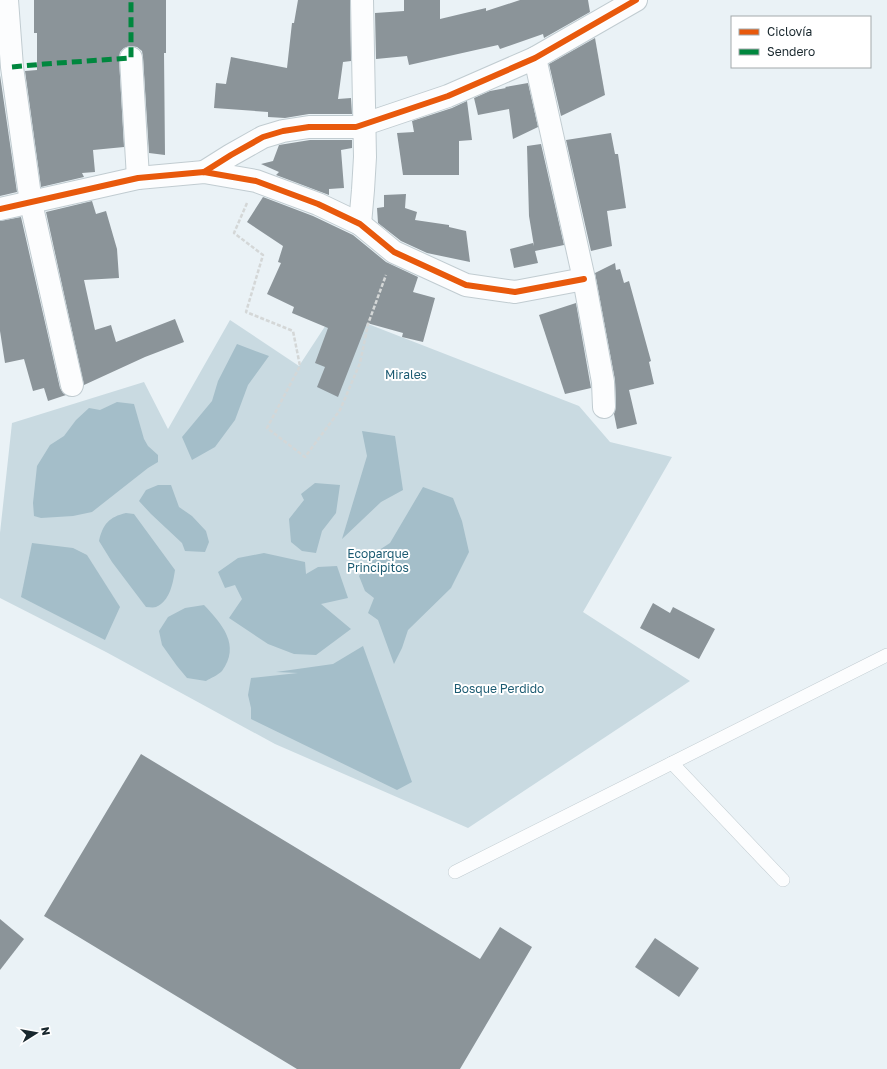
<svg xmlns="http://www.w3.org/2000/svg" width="887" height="1069" viewBox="0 0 887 1069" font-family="'Golos Text',sans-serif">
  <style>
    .green { fill: #c9dae1 }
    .water { fill: #a4bec9 }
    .building { fill: #8b9499 }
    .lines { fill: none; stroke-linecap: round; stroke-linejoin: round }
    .lane-casing { stroke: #c1ccd1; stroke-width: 14 }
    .street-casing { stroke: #c1ccd1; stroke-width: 24 }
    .path { stroke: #d4d7d7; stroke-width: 2.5; stroke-dasharray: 4 2; stroke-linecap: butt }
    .lane { stroke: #fcfdfe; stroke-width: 13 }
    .street { stroke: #fcfdfe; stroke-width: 22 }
    .quiet { stroke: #00873e; stroke-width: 5; stroke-dasharray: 10 5; stroke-linecap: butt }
    .cycleway-casing { stroke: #fff; stroke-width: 8 }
    .cycleway { stroke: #e8590c; stroke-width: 6 }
    .labels { text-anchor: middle; stroke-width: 4; stroke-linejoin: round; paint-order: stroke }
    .park-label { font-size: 12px; fill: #1c5b72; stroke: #fff }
  </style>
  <rect width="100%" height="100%" fill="#eaf2f6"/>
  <path class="green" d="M 337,308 L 368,324 L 579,406 L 610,442 L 672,457 L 583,612 L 690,681 L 468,828 L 275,744 L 106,652 L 0,598 L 0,533 L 12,423 L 144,382 L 168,429 L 230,320 L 299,366 Z"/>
  <g class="water">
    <path d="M 237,344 L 269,356 L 248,385 L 235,420 L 215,447 L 192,460 L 182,437 L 212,401 L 218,381 Z"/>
    <path d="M 117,402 L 134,404 L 144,439 L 148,446 L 158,455 L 158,462 L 148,468 L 92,512 L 73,516 L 41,518 L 34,516 L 33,503 L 37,466 L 50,445 L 64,436 L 76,420 L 89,408 L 100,410 Z"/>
    <path d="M 362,431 L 395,436 L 403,490 L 381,502 L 342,539 L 367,456 Z"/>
    <path d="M 315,483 L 340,485 L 336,513 L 322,531 L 316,553 L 302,551 L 291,542 L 289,519 L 304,500 L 301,494 Z"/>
    <path d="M 158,485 L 171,485 L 179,507 L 192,516 L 206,531 L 209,542 L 205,552 L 185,551 L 182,543 L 151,514 L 139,501 L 146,490 Z"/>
    <path d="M 423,487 L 453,498 L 462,521 L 469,552 L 451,588 L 408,630 L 402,648 L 394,664 L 378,620 L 368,613 L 374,598 L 365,591 L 359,576 L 373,554 L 390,543 Z"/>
    <path d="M 126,513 L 134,514 L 175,570 C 173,583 170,601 156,607 C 153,608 149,607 146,607 L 112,562 L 99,541 C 103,524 109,517 126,513 Z"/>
    <path d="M 32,543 L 73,548 L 87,555 L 120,607 L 105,640 L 21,597 Z"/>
    <path d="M 264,553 L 305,562 L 306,574 L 318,567 L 337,566 L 348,598 L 321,604 L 351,629 L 316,655 L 294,654 L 268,644 L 229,618 L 242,599 L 235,585 L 225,588 L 218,572 L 238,558 Z"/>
    <path d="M 204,605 C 222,624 241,645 222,671 C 218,675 211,678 206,681 L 187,678 L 177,666 L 162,645 L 159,631 L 168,617 L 185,608 Z"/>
    <path d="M 363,646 L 412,782 L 397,790 L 251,719 L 251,708 L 248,695 L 251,678 L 298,673 L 276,672 L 333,664 Z"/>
  </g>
  <g class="building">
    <path d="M 34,0 L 166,0 L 166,53 L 164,53 L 165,155 L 149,153 L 143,57 L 142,51 L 137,47 L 130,46 L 124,48 L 120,52 L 119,59 L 124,147 L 93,150 L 95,172 L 82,173 L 84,177 L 41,187 L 25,71 L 37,70 L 37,33 L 34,33 Z"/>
    <path d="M 298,0 L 350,0 L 351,61 L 343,62 L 338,99 L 351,98 L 352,114 L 309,114 L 285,118 L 268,117 L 268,112 L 214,108 L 216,83 L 226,84 L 231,57 L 287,68 L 292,23 L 294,23 Z"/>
    <path d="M 404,0 L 440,0 L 440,19 L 486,8 L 486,11 L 520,0 L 588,0 L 590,12 L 544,38 L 543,34 L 500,49 L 498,45 L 409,65 L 407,56 L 376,59 L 375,13 L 404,11 Z"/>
    <path d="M 595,38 L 605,95 L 561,116 L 549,64 Z"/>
    <path d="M 0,75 L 17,192 L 0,196 Z"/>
    <path d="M 528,83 L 538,127 L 513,139 L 509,109 L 478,115 L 474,98 L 490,91 L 506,88 L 505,87 Z"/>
    <path d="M 467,101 L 472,140 L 459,141 L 459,175 L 403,175 L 397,133 L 414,132 L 412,121 L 452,108 Z"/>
    <path d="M 611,133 L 615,154 L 618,154 L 626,208 L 607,211 L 612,246 L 591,251 L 566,140 Z"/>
    <path d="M 310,140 L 352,140 L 352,148 L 341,150 L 344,188 L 329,189 L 329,195 L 276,175 L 279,172 L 261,164 L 273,161 L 279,145 Z"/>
    <path d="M 541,144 L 564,245 L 535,251 L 538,263 L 514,268 L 510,249 L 533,243 L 534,246 L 529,216 L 527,146 Z"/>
    <path d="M 406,194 L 405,208 L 417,212 L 415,220 L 449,225 L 449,227 L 466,231 L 470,262 L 427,253 L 401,241 L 378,223 L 377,208 L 384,207 L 384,195 Z"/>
    <path d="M 263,197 L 313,216 L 353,235 L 386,262 L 418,277 L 413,292 L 435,298 L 423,342 L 402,337 L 403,333 L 367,323 L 338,397 L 317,387 L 325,367 L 315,363 L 328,328 L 292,313 L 294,307 L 267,294 L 281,263 L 278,262 L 283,246 L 247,222 Z"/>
    <path d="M 92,201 L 96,214 L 106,211 L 117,249 L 119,278 L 84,280 L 95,330 L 111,325 L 116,342 L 175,319 L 184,342 L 145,357 L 84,385 L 46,212 Z"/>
    <path d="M 21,217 L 60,388 L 63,393 L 66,395 L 48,401 L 44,388 L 33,391 L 24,359 L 5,363 L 0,331 L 0,221 Z"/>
    <path d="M 615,263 L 616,270 L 620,269 L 624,283 L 629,281 L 651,361 L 649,362 L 654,384 L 629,390 L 637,424 L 617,429 L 614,414 L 616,406 L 615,380 L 595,273 Z"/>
    <path d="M 576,303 L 591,388 L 565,394 L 539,315 Z"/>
    <path d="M 653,603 L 670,613 L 673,607 L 715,629 L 699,659 L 640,628 Z"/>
    <path d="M 141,754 L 480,959 L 500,927 L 532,947 L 460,1069 L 297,1069 L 44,916 Z"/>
    <path d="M 0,919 L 24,939 L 0,970 Z"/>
    <path d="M 655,938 L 699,968 L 679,997 L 635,967 Z"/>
  </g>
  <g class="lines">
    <g class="lane-casing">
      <g id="lane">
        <path d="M 672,763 L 783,880"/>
        <path d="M 455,872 L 887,655"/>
      </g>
    </g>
    <g class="street-casing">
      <g id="street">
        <path d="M 7,0 L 12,67 L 31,203 L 72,385"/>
        <path d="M 131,58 L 138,178"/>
        <path d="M 535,58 L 584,279 L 603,382 L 604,407"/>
        <path d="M 204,172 L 231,155 L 263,137 L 283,131 L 309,127 L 356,127 L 448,96 L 535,58 L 636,0"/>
        <path d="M 0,209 L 138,178 L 204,172 L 256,181 L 318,204 L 360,224 L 394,252 L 466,285 L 515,292 L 584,279"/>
        <path d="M 360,224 L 363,190 L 365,157 L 362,0"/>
      </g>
    </g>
    <path class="path" d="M 247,203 L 234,233 L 263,255 L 246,312 L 293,331 L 300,366 L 267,428 L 305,457 L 340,410 L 360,363 L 368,324 L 386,275"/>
    <use href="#lane" class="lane"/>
    <use href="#street" class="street"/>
    <path class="quiet" d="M 12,67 L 44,64 L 131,58 L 131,0"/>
    <g class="cycleway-casing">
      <g id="cycleway">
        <path d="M 204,172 L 231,155 L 263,137 L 283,131 L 309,127 L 356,127 L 448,96 L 535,58 L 636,0"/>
        <path d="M 0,209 L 138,178 L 204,172 L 256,181 L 318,204 L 360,224 L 394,252 L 466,285 L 515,292 L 584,279"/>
      </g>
    </g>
    <use href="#cycleway" class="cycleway"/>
  </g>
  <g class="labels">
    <g class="park-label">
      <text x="406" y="379">Mirales</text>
      <text x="378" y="558">Ecoparque<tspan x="378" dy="14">Principitos</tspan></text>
      <text x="499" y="693">Bosque Perdido</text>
    </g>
  </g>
  <rect x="731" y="16" width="140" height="52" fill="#ffffff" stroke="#a3a9ab"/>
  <rect x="739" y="29" width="20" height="6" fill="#e8590c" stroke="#a3a9ab"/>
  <text x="767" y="36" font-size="12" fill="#18272d">Ciclovía</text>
  <rect x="739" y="49" width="20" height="6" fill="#00873e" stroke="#a3a9ab"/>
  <text x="767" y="56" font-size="12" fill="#18272d">Sendero</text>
  <g transform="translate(36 1033) rotate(79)" stroke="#ffffff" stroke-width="3" paint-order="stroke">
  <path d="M0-3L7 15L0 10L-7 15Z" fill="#18272d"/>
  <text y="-6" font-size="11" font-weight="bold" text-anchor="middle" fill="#18272d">N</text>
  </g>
</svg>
